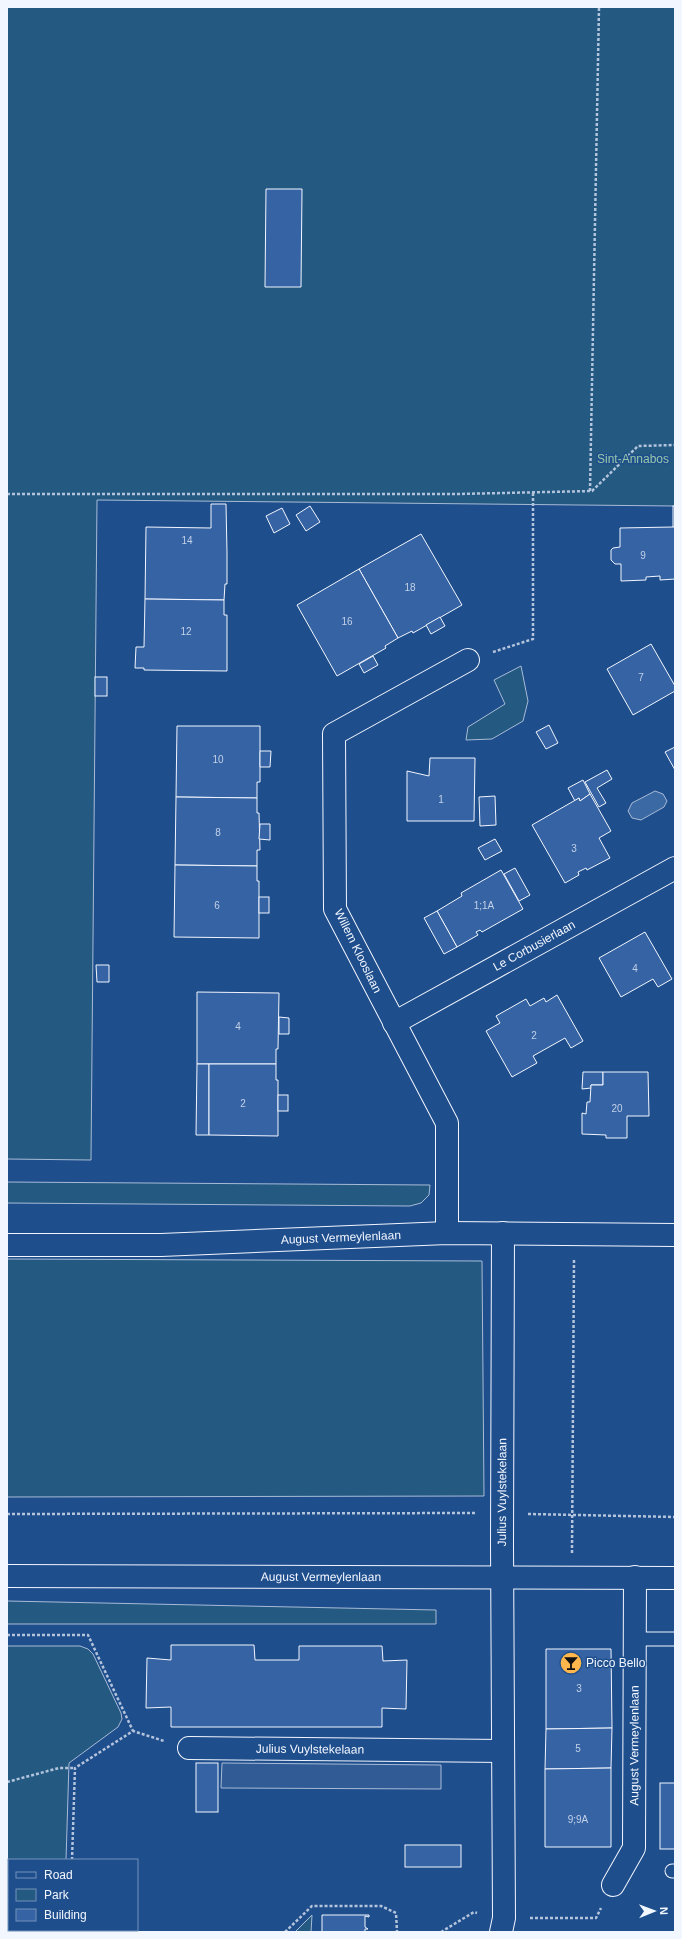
<svg xmlns="http://www.w3.org/2000/svg" width="682" height="1939" viewBox="0 0 682 1939" font-family="Arial,sans-serif">
  <style>
    .green { fill: #245a82; stroke: #a8bbd7 }
    .parking { fill: #305b95; stroke: #a8bbd7 }
    .water { fill: #3b69a3; stroke: #a8bbd7 }
    .building { fill: #3563a3; stroke: #f2f6ff }
    .lines { fill: none; stroke-linecap: round; stroke-linejoin: round }
    .service-casing { stroke: #f2f6ff; stroke-width: 15 }
    .minor-casing { stroke: #f2f6ff; stroke-width: 24 }
    .path { stroke: #b3c4dc; stroke-width: 2.5; stroke-dasharray: 3 2; stroke-linecap: butt }
    .service { stroke: #1f4e8c; stroke-width: 13 }
    .minor { stroke: #1f4e8c; stroke-width: 22 }
    .labels { text-anchor: middle; stroke-width: 3; stroke-linejoin: round; paint-order: stroke }
    .number-label { font-size: 10px; fill: #c3d1e8 }
    .park-label { font-size: 12px; fill: #97c8a6; stroke: #1f4e8c }
    .street-label { font-size: 12px; fill: #f2f6ff; stroke: #1f4e8c }
    .poi-label { font-size: 12px; fill: #f2f6ff; stroke: #1f4e8c; text-anchor: start }
  </style>
  <rect width="100%" height="100%" fill="#1f4e8c"/>
  <g class="green">
    <path d="M 7,7 L 675,7 L 675,506 L 97,500 L 91,1160 L 7,1159 Z"/>
    <path d="M 521,666 L 528,701 L 523,721 L 492,739 L 466,740 L 468,727 L 505,704 L 494,680 Z"/>
    <path d="M 7,1182 L 430,1185 L 429,1195 L 421,1203 L 410,1206 L 7,1203 Z"/>
    <path d="M 7,1259 L 482,1261 L 484,1496 L 7,1497 Z"/>
    <path d="M 7,1601 L 436,1610 L 436,1624 L 7,1624 Z"/>
    <path d="M 7,1646 L 80,1646 L 88,1649 L 93,1654 L 121,1713 L 122,1719 L 118,1727 L 69,1763 L 66,1860 L 9,1860 L 9,1930 L 64,1930 L 64,1932 L 13,1932 L 7,1930 Z"/>
    <path d="M 312,1915 L 311,1932 L 295,1932 Z"/>
  </g>
  <path class="parking" d="M 222,1763 L 441,1765 L 441,1789 L 221,1788 Z"/>
  <path class="water" d="M 655,791 L 663,794 L 667,801 L 664,807 L 641,820 L 632,818 L 628,811 L 632,803 Z"/>
  <g class="building">
    <path d="M 266,189 L 302,189 L 301,287 L 265,287 Z"/>
    <path d="M 211,504 L 226,504 L 227,553 L 227,584 L 225,584 L 224,600 L 145,599 L 146,527 L 211,528 Z"/>
    <path d="M 310,506 L 320,522 L 306,531 L 296,515 Z"/>
    <rect x="673" y="506" width="2" height="21"/>
    <path d="M 282,508 L 290,524 L 274,533 L 266,516 Z"/>
    <path d="M 673,527 L 675,527 L 675,579 L 660,580 L 660,576 L 646,577 L 646,580 L 621,581 L 621,564 L 615,564 L 611,560 L 611,550 L 613,548 L 620,547 L 620,528 Z"/>
    <path d="M 421,534 L 462,605 L 413,633 L 412,631 L 398,638 L 359,569 Z"/>
    <path d="M 359,569 L 398,638 L 385,646 L 386,648 L 337,676 L 297,605 Z"/>
    <path d="M 145,599 L 224,600 L 224,615 L 227,615 L 227,671 L 144,670 L 144,668 L 135,668 L 136,647 L 144,647 Z"/>
    <path d="M 440,617 L 445,626 L 431,634 L 426,625 Z"/>
    <path d="M 651,644 L 675,686 L 675,691 L 633,715 L 607,669 Z"/>
    <path d="M 373,656 L 378,665 L 364,673 L 359,664 Z"/>
    <rect x="95" y="677" width="12" height="19"/>
    <path d="M 549,725 L 558,743 L 546,749 L 536,732 Z"/>
    <path d="M 177,726 L 260,726 L 260,782 L 257,782 L 257,798 L 176,797 Z"/>
    <path d="M 675,747 L 675,770 L 665,752 Z"/>
    <path d="M 260,751 L 271,751 L 270,767 L 260,767 Z"/>
    <path d="M 430,758 L 475,758 L 474,821 L 407,821 L 407,771 L 429,776 Z"/>
    <path d="M 607,770 L 612,779 L 597,788 L 606,803 L 599,807 L 585,782 Z"/>
    <path d="M 583,780 L 590,794 L 580,801 L 579,798 L 575,801 L 568,788 Z"/>
    <path d="M 590,794 L 611,831 L 599,838 L 610,858 L 587,870 L 586,868 L 578,872 L 579,875 L 565,883 L 532,825 L 579,798 L 580,801 Z"/>
    <path d="M 495,796 L 496,825 L 480,826 L 479,797 Z"/>
    <path d="M 176,797 L 257,798 L 257,813 L 259,813 L 260,850 L 257,850 L 257,866 L 175,865 Z"/>
    <path d="M 260,824 L 270,824 L 270,840 L 259,839 Z"/>
    <path d="M 495,839 L 502,851 L 485,860 L 478,848 Z"/>
    <path d="M 175,865 L 257,866 L 257,881 L 259,881 L 259,938 L 174,937 Z"/>
    <path d="M 515,868 L 530,895 L 519,901 L 504,874 Z"/>
    <path d="M 501,870 L 523,909 L 482,932 L 480,930 L 476,932 L 478,935 L 457,947 L 437,911 L 462,896 L 461,893 Z"/>
    <rect x="259" y="897" width="10" height="16"/>
    <path d="M 437,911 L 457,947 L 444,954 L 424,918 Z"/>
    <path d="M 645,932 L 672,979 L 658,987 L 653,979 L 621,997 L 599,958 Z"/>
    <path d="M 96,965 L 109,965 L 109,982 L 97,982 Z"/>
    <path d="M 197,992 L 279,993 L 278,1049 L 276,1049 L 276,1064 L 197,1064 Z"/>
    <path d="M 557,995 L 583,1041 L 571,1048 L 565,1038 L 533,1056 L 537,1063 L 512,1077 L 486,1031 L 500,1023 L 496,1016 L 526,999 L 530,1006 L 544,998 L 546,1002 Z"/>
    <path d="M 279,1017 L 289,1018 L 289,1034 L 279,1034 Z"/>
    <path d="M 197,1064 L 209,1064 L 209,1135 L 196,1135 Z"/>
    <path d="M 209,1064 L 276,1064 L 276,1080 L 278,1080 L 278,1136 L 209,1135 Z"/>
    <path d="M 583,1072 L 603,1072 L 603,1085 L 591,1085 L 591,1088 L 582,1089 Z"/>
    <path d="M 603,1072 L 648,1072 L 649,1116 L 627,1116 L 627,1138 L 606,1138 L 606,1135 L 582,1134 L 582,1113 L 586,1114 L 587,1102 L 590,1102 L 591,1085 L 603,1085 Z"/>
    <rect x="278" y="1095" width="10" height="16"/>
    <path d="M 171,1645 L 254,1645 L 255,1660 L 299,1660 L 299,1646 L 382,1646 L 383,1661 L 407,1660 L 406,1709 L 382,1708 L 382,1727 L 171,1727 L 171,1707 L 146,1708 L 147,1658 L 171,1660 Z"/>
    <path d="M 546,1649 L 611,1649 L 612,1728 L 546,1729 Z"/>
    <path d="M 612,1728 L 611,1768 L 545,1769 L 546,1729 Z"/>
    <rect x="196" y="1763" width="22" height="49"/>
    <path d="M 611,1768 L 611,1847 L 545,1847 L 545,1769 Z"/>
    <rect x="660" y="1783" width="15" height="66"/>
    <rect x="405" y="1845" width="56" height="22"/>
    <path d="M 322,1915 L 369,1915 L 369,1917 L 365,1916 L 365,1927 L 368,1929 L 365,1929 L 365,1932 L 322,1932 Z"/>
  </g>
  <g class="lines">
    <g class="service-casing">
      <g id="service">
        <path d="M 635,1639 L 675,1639"/>
        <path d="M 672,1871 L 675,1871"/>
      </g>
    </g>
    <g class="minor-casing">
      <g id="minor">
        <path id="s1" d="M 394,1023 L 675,868"/>
        <path d="M 447,1233 L 447,1123 L 335,909 L 334,734 L 468,660"/>
        <path id="s2" d="M 7,1245 L 161,1245 L 447,1233 L 675,1235"/>
        <path id="s3" d="M 7,1576 L 675,1578"/>
        <path id="s4" d="M 189,1748 L 503,1751"/>
        <path id="s5" d="M 613,1885 L 634,1848 L 635,1577"/>
        <path id="s6" d="M 501,1932 L 504,1918 L 502,1544 L 503,1233"/>
      </g>
    </g>
    <g class="path">
      <path d="M 590,491 L 599,7"/>
      <path d="M 7,494 L 458,494 L 592,491 L 638,446 L 675,445"/>
      <path d="M 493,652 L 533,639 L 533,492"/>
      <path d="M 7,1514 L 477,1513"/>
      <path d="M 528,1514 L 675,1517"/>
      <path d="M 572,1553 L 574,1260"/>
      <path d="M 7,1635 L 88,1635 L 133,1731"/>
      <path d="M 7,1782 L 59,1768 L 75,1768"/>
      <path d="M 72,1860 L 75,1768 L 133,1731 L 164,1741"/>
      <path d="M 530,1918 L 596,1918 L 601,1908"/>
      <path d="M 70,1932 L 70,1930"/>
      <path d="M 285,1932 L 312,1906 L 381,1906 L 396,1913 L 397,1932"/>
      <path d="M 441,1932 L 474,1912 L 477,1913"/>
    </g>
    <use href="#service" class="service"/>
    <use href="#minor" class="minor"/>
  </g>
  <defs>
    <g id="bar-disc" transform="scale(1.15)"><circle r="9.5" fill="#ffb74d" stroke="#1f4e8c"/><path d="M-6-5H6L.8 .8V4.5H3.5V6h-7V4.5H-.8V.8Z" fill="#111"/></g>
  </defs>
  <g fill-rule="evenodd">
    <use href="#bar-disc" x="571" y="1663"/>
  </g>
  <g class="labels">
    <g class="number-label">
      <text x="187" y="544">14</text>
      <text x="643" y="559">9</text>
      <text x="410" y="591">18</text>
      <text x="347" y="625">16</text>
      <text x="186" y="635">12</text>
      <text x="641" y="681">7</text>
      <text x="218" y="763">10</text>
      <text x="441" y="803">1</text>
      <text x="218" y="836">8</text>
      <text x="574" y="852">3</text>
      <text x="217" y="909">6</text>
      <text x="484" y="909">1;1A</text>
      <text x="635" y="972">4</text>
      <text x="238" y="1030">4</text>
      <text x="534" y="1039">2</text>
      <text x="243" y="1107">2</text>
      <text x="617" y="1112">20</text>
      <text x="579" y="1692">3</text>
      <text x="578" y="1752">5</text>
      <text x="578" y="1823">9;9A</text>
    </g>
    <g class="park-label">
      <text x="633" y="463">Sint-Annabos</text>
    </g>
    <g class="street-label">
      <text dy="4" stroke="none"><textPath href="#s1" startOffset="160">Le Corbusierlaan</textPath></text>
      <text transform="translate(358 951) rotate(64)" y="4">Willem Klooslaan</text>
      <text dy="4" stroke="none"><textPath href="#s2" startOffset="334">August Vermeylenlaan</textPath></text>
      <text dy="4" stroke="none"><textPath href="#s6" startOffset="440">Julius Vuylstekelaan</textPath></text>
      <text dy="4" stroke="none"><textPath href="#s3" startOffset="314">August Vermeylenlaan</textPath></text>
      <text dy="4" stroke="none"><textPath href="#s5" startOffset="145">August Vermeylenlaan</textPath></text>
      <text dy="4" stroke="none"><textPath href="#s4" startOffset="121">Julius Vuylstekelaan</textPath></text>
    </g>
    <g class="poi-label">
      <text x="586" y="1667">Picco Bello</text>
    </g>
  </g>
  <rect width="682" height="1939" fill="none" stroke="#f2f6ff" stroke-width="16"/>
  <rect x="8" y="1859" width="130" height="72" fill="#1f4e8c" stroke="#7391ba"/>
  <rect x="16" y="1872" width="20" height="6" fill="#1f4e8c" stroke="#7391ba"/>
  <text x="44" y="1879" font-size="12" fill="#f2f6ff">Road</text>
  <rect x="16" y="1889" width="20" height="12" fill="#245a82" stroke="#7391ba"/>
  <text x="44" y="1899" font-size="12" fill="#f2f6ff">Park</text>
  <rect x="16" y="1909" width="20" height="12" fill="#3563a3" stroke="#7391ba"/>
  <text x="44" y="1919" font-size="12" fill="#f2f6ff">Building</text>
  <g transform="translate(654 1911) rotate(89)" stroke="#1f4e8c" stroke-width="3" paint-order="stroke">
  <path d="M0-3L7 15L0 10L-7 15Z" fill="#f2f6ff"/>
  <text y="-6" font-size="11" font-weight="bold" text-anchor="middle" fill="#f2f6ff">N</text>
  </g>
</svg>
